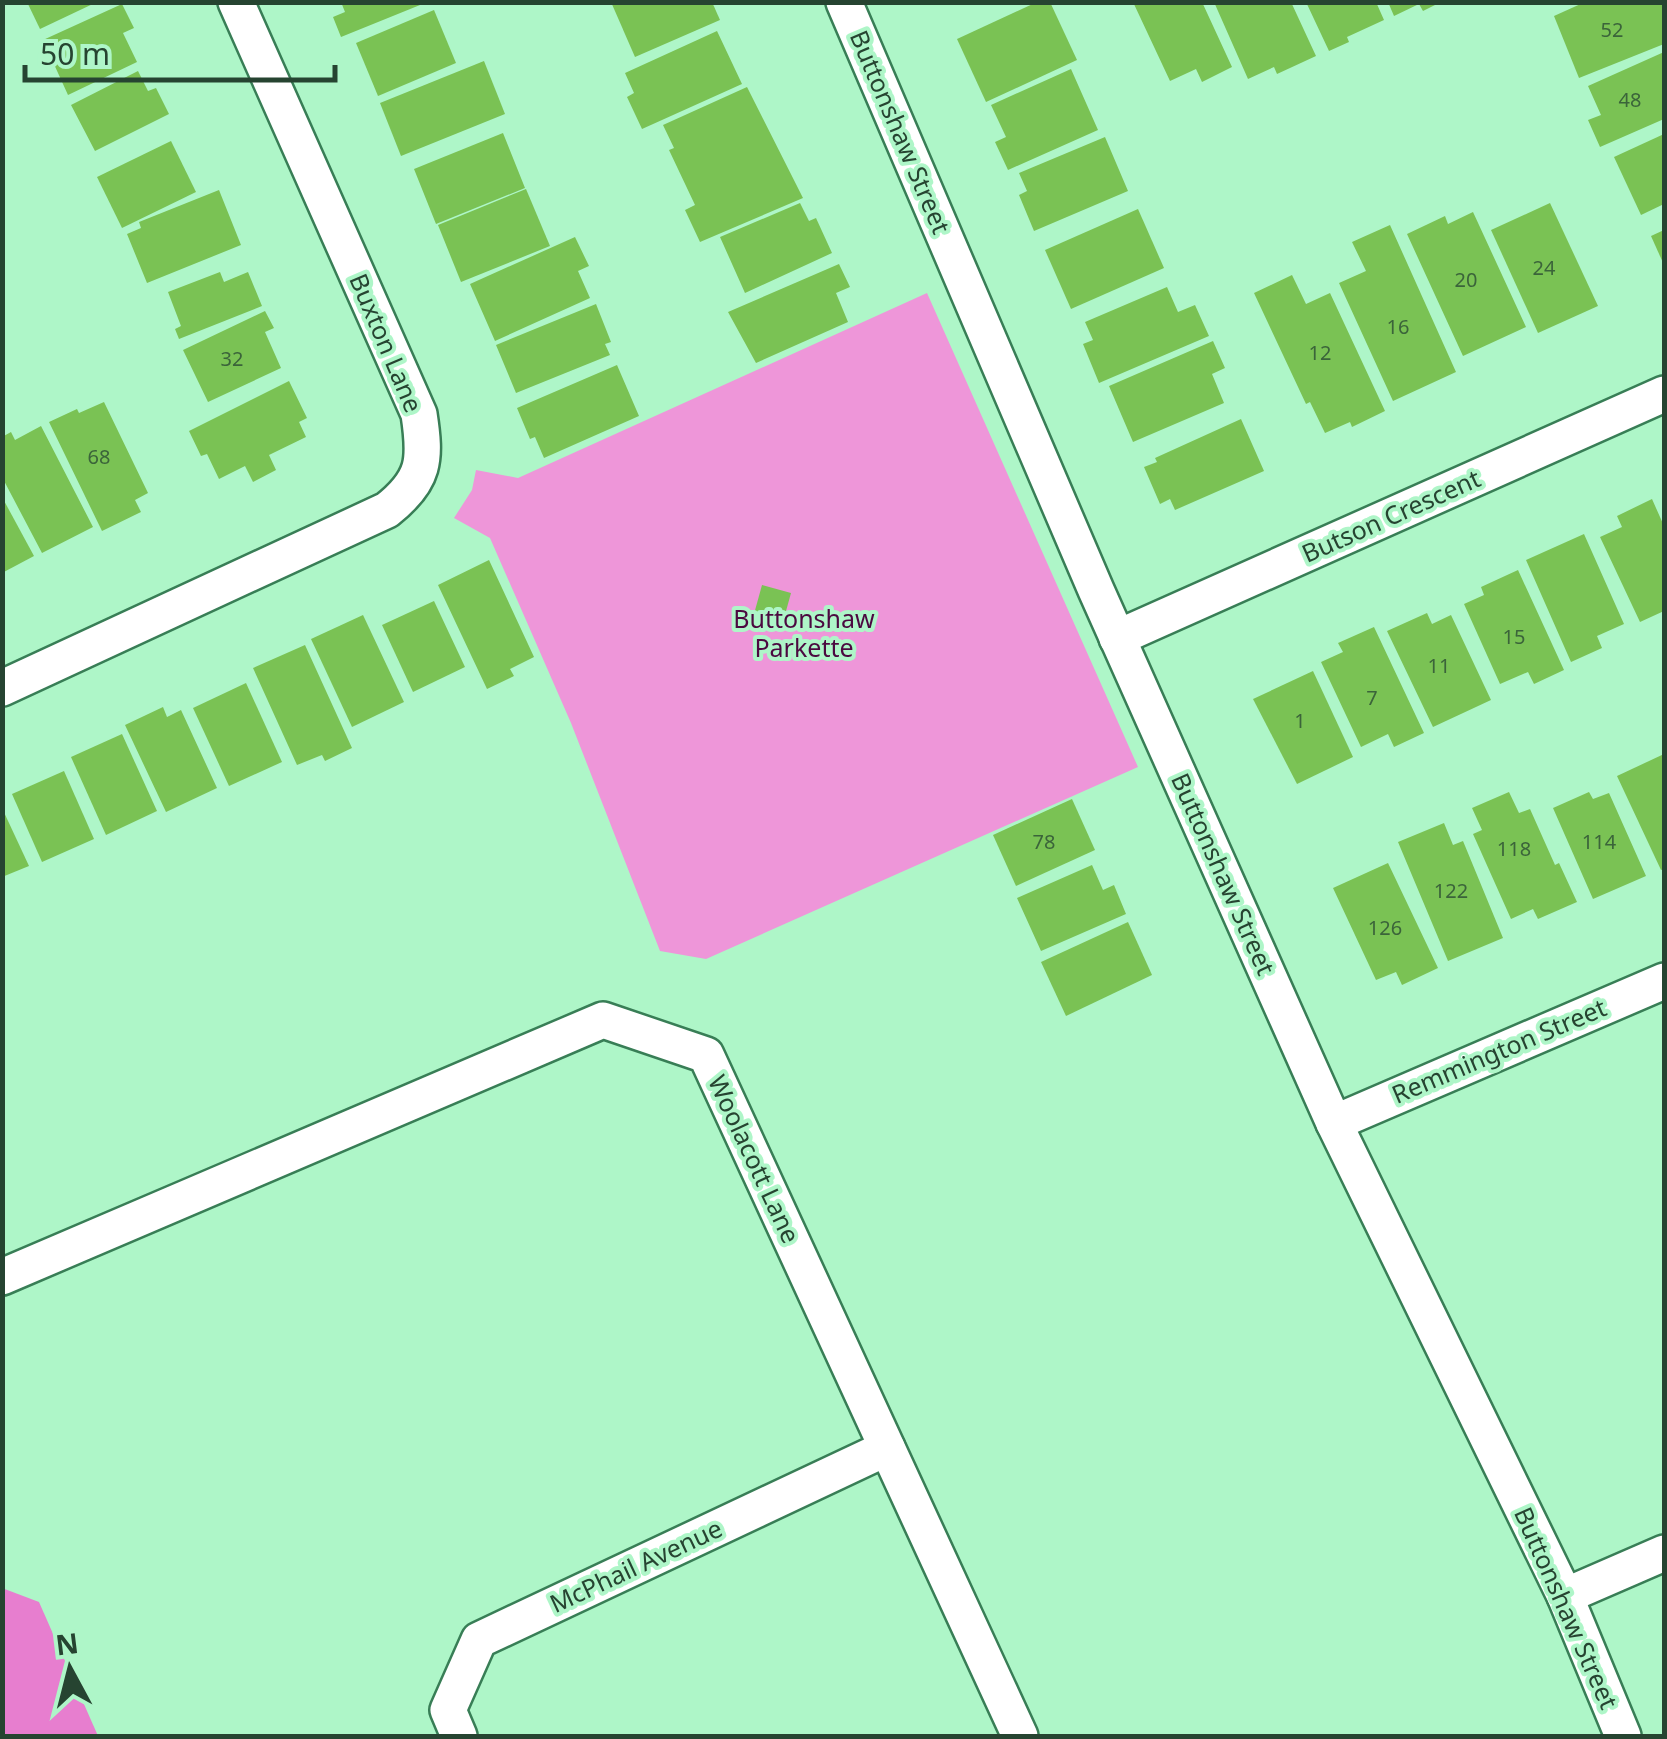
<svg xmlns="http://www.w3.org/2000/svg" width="1667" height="1739" viewBox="0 0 1667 1739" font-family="'Noto Sans',sans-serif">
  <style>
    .green { fill: #ee96d9 }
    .forest { fill: #e77ecf }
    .building { fill: #7ac254 }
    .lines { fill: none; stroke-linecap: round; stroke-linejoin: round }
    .street-casing { stroke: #387e56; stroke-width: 40 }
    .street { stroke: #fff; stroke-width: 35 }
    .labels { text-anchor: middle; stroke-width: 8; stroke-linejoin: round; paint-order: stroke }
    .number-label { font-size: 20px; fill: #3b643a }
    .street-label { font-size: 25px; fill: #264431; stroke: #aef6c8 }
    .park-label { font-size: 25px; fill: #4b0940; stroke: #aef6c8 }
  </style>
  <rect width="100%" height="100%" fill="#aef6c8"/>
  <path class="green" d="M 927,293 L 1138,767 L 706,959 L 660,951 L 571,723 L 490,538 L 454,518 L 472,490 L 476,470 L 518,478 Z"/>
  <path class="forest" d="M 2,1588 L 39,1602 L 98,1736 L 3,1736 Z"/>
  <g class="building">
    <path d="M 27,2 L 97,2 L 40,29 Z"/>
    <path d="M 341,2 L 425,2 L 425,3 L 341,37 L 333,17 L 345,12 Z"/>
    <path d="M 611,2 L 712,2 L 720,20 L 635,57 Z"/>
    <path d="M 1037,2 L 1050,2 L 1077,60 L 986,102 L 957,39 Z"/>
    <path d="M 1133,2 L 1202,2 L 1232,67 L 1202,82 L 1196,69 L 1170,81 Z"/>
    <path d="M 1214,2 L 1291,2 L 1316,56 L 1277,74 L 1274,67 L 1248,79 Z"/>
    <path d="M 1306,2 L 1376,2 L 1384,20 L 1347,37 L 1349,42 L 1329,51 Z"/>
    <path d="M 1388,2 L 1441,2 L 1423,11 L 1419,4 L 1394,16 Z"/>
    <path d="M 1585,2 L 1661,2 L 1664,11 L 1664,44 L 1579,78 L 1554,16 Z"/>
    <path d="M 122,4 L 134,28 L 123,33 L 137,62 L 68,95 L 43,40 Z"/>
    <path d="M 434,10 L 456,63 L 378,96 L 356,43 Z"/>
    <path d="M 717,31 L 742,84 L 642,129 L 627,97 L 634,93 L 625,73 Z"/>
    <path d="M 1664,52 L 1664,119 L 1600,147 L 1588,120 L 1601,115 L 1588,86 Z"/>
    <path d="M 484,61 L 505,114 L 401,156 L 380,103 Z"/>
    <path d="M 1071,69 L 1098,130 L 1008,170 L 995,142 L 1006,137 L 991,105 Z"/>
    <path d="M 138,71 L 148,91 L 156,88 L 169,114 L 95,151 L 71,105 Z"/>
    <path d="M 747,87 L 803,198 L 700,242 L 685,210 L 695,205 L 669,150 L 674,148 L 663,125 Z"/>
    <path d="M 503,133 L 525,188 L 436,224 L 414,169 Z"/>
    <path d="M 1664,134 L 1664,204 L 1641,215 L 1614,157 Z"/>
    <path d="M 1105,137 L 1128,191 L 1034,231 L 1019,195 L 1027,191 L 1019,173 Z"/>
    <path d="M 171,141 L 196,192 L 122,228 L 97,177 Z"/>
    <path d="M 526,189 L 550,246 L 461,282 L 438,225 Z"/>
    <path d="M 219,190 L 241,245 L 147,283 L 127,234 L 141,228 L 139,222 Z"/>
    <path d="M 800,203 L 809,221 L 816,218 L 832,253 L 745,293 L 720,237 Z"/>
    <path d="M 1550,203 L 1598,306 L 1538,333 L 1491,230 Z"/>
    <path d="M 1138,209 L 1164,268 L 1071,309 L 1045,250 Z"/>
    <path d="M 1473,212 L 1526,327 L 1463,356 L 1407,234 L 1445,216 L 1448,224 Z"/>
    <path d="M 1390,225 L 1456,372 L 1393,401 L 1339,283 L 1366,271 L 1352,242 Z"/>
    <path d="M 1664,230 L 1664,265 L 1651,236 Z"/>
    <path d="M 575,237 L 589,266 L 578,271 L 590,298 L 495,341 L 470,284 Z"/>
    <path d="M 839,264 L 850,287 L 836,293 L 848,322 L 756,363 L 728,312 Z"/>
    <path d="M 220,272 L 224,282 L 248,272 L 262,306 L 179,339 L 175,329 L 181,326 L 168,292 Z"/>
    <path d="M 1292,275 L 1306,304 L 1330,293 L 1385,411 L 1352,427 L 1350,422 L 1325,433 L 1310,402 L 1306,404 L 1254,293 Z"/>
    <path d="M 1167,287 L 1178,312 L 1195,305 L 1209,336 L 1099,383 L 1083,344 L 1093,340 L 1085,322 Z"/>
    <path d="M 596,304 L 611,342 L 605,344 L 610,355 L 516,393 L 496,345 Z"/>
    <path d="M 265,311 L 274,328 L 265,332 L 281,368 L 208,402 L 183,350 Z"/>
    <path d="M 1213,341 L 1225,368 L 1212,374 L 1224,403 L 1133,442 L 1109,386 Z"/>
    <path d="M 617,365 L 639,416 L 544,458 L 535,437 L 530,439 L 517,408 Z"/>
    <path d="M 289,381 L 307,418 L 299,422 L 306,437 L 269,455 L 276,470 L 253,482 L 245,466 L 219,479 L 207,454 L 201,456 L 189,431 Z"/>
    <path d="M 104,402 L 148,493 L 135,500 L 141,512 L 102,531 L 49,422 L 77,409 L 79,413 Z"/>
    <path d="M 1241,419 L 1264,471 L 1175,510 L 1170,499 L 1160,504 L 1144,467 L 1157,462 L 1155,458 Z"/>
    <path d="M 41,426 L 93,527 L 42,553 L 2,477 L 2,437 L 11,432 L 15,440 Z"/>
    <path d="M 2,497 L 34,556 L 2,573 Z"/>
    <path d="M 1652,499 L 1664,526 L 1664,611 L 1640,622 L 1600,537 L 1622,527 L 1617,516 Z"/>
    <path d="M 1584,534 L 1624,624 L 1597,636 L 1602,648 L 1571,662 L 1526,560 Z"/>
    <path d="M 489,560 L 534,657 L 510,669 L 514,676 L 487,689 L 438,585 Z"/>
    <path d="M 1518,570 L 1564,670 L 1534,684 L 1528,672 L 1500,684 L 1464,604 L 1484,595 L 1481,587 Z"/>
    <path d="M 762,585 L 791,593 L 783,622 L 754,614 Z"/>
    <path d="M 434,601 L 465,667 L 413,692 L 382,625 Z"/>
    <path d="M 1427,613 L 1432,624 L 1451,615 L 1491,700 L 1433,727 L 1387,631 Z"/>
    <path d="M 363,615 L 404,702 L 352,727 L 311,639 Z"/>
    <path d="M 1374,627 L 1424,733 L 1394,747 L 1388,734 L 1361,747 L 1321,662 L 1343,652 L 1338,643 Z"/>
    <path d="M 305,645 L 352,748 L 325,761 L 322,755 L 297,765 L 253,668 Z"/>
    <path d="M 1313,671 L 1353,757 L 1297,784 L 1253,699 Z"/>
    <path d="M 246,683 L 282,762 L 229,786 L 193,708 Z"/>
    <path d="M 163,707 L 167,717 L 181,710 L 217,788 L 166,812 L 125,725 Z"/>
    <path d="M 122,734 L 157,811 L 106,835 L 71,757 Z"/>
    <path d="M 1664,754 L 1664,869 L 1661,870 L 1617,776 Z"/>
    <path d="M 64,771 L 94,839 L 42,862 L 12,794 Z"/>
    <path d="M 1509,792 L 1519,813 L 1530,809 L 1555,865 L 1559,863 L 1577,902 L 1538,919 L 1533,909 L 1511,919 L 1473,834 L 1482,830 L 1472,808 Z"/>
    <path d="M 1589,792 L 1593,799 L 1609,793 L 1646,876 L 1593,899 L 1553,808 Z"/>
    <path d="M 1072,799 L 1095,850 L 1016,886 L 993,835 Z"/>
    <path d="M 2,808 L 29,866 L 2,877 Z"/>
    <path d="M 1444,823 L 1453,845 L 1463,841 L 1503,938 L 1448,961 L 1398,842 Z"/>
    <path d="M 1388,863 L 1438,968 L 1402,985 L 1396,972 L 1376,980 L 1333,888 Z"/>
    <path d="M 1092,865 L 1103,890 L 1114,885 L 1126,914 L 1041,951 L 1017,898 Z"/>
    <path d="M 1128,922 L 1152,975 L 1066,1016 L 1041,962 Z"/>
  </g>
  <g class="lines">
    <g class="street-casing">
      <g id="street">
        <path d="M 844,2 L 1096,590 L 1334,1123 L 1565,1596 L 1623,1736"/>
        <path d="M 1117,638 L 1664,394"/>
        <path d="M 2,688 L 387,510 C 425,480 426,460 419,414 L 236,2"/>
        <path d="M 1334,1123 L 1664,981"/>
        <path d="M 2,1277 L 603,1020 L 706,1055 L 1020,1736"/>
        <path d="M 1565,1596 L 1664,1553"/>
        <path d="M 459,1736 L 448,1710 L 479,1640 L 887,1448"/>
      </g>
    </g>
    <use href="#street" class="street"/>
  </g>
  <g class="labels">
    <g class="number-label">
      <text x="1612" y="37">52</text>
      <text x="1630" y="107">48</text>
      <text x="1544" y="275">24</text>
      <text x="1466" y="287">20</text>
      <text x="1398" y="334">16</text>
      <text x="1320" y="360">12</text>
      <text x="232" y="366">32</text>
      <text x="99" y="464">68</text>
      <text x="1514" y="644">15</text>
      <text x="1439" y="673">11</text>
      <text x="1372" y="705">7</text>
      <text x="1300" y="728">1</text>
      <text x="1044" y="849">78</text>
      <text x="1599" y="849">114</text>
      <text x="1514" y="856">118</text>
      <text x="1451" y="898">122</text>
      <text x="1385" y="935">126</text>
    </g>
    <g class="street-label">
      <text transform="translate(900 132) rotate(67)" y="9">Buttonshaw Street</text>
      <text transform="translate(386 343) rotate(67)" y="9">Buxton Lane</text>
      <text transform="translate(1391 516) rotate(-24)" y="9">Butson Crescent</text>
      <text transform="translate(1223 874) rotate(66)" y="9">Buttonshaw Street</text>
      <text transform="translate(1499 1051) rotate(-23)" y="9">Remmington Street</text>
      <text transform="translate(754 1159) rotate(65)" y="9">Woolacott Lane</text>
      <text transform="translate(636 1566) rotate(-25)" y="9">McPhail Avenue</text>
      <text transform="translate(1566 1608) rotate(66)" y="9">Buttonshaw Street</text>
    </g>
    <g class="park-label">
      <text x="804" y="628">Buttonshaw<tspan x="804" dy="29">Parkette</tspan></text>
    </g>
  </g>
  <rect width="1667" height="1739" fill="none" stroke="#264431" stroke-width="10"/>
  <g transform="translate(70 1669) rotate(353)" stroke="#aef6c8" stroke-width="8" paint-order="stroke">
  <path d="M0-8L18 38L0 25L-18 38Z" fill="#264431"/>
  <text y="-15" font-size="28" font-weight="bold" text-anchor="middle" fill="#264431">N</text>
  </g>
  <path d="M25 65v15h310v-15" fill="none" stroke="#264431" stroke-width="5"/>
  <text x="40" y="65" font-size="30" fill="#264431" stroke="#aef6c8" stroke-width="8" paint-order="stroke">50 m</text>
</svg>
